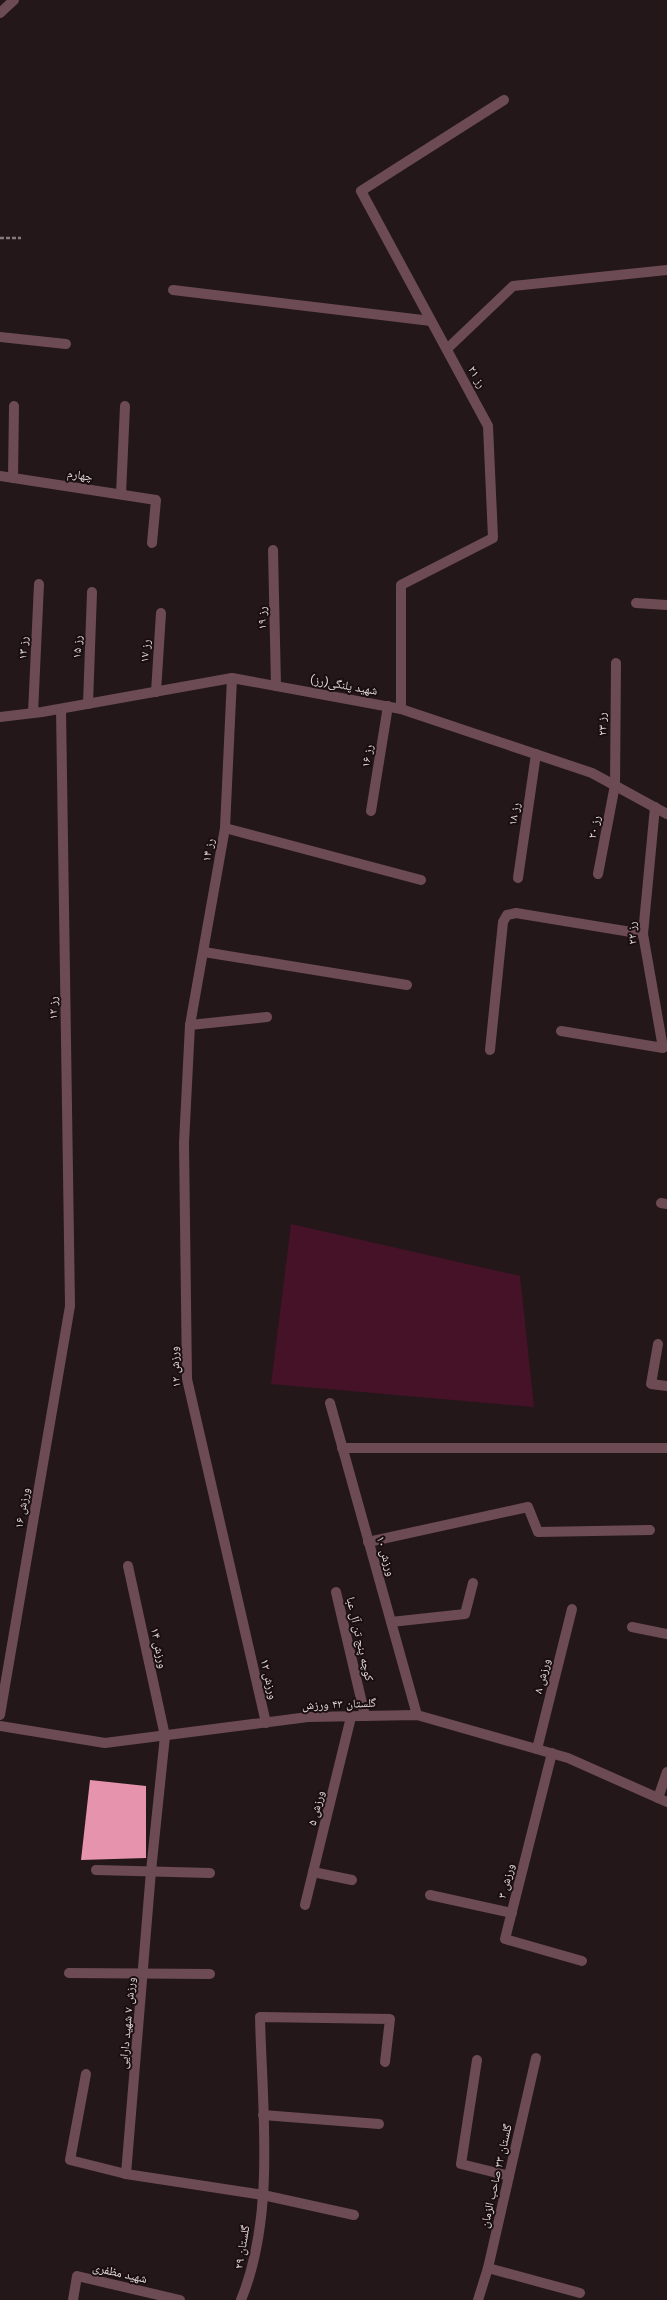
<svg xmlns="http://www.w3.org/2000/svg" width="667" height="2300" viewBox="0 0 667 2300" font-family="'DM Sans','Noto Naskh Arabic',sans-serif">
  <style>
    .green { fill: #461227 }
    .building { fill: #e694ae }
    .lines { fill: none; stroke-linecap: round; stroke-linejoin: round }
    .path { stroke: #84797c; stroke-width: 2.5; stroke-dasharray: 4 2; stroke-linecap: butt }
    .minor { stroke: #6c4b55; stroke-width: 10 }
    .labels { text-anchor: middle; stroke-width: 4; stroke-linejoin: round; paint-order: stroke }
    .street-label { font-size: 12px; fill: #e1d8da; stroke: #1a0e11 }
  </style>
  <rect width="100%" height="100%" fill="#24171a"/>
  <path class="green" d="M 291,1224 L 520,1276 L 534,1407 L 271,1384 Z"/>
  <path class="building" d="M 90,1780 L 146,1786 L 146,1858 L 81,1860 Z"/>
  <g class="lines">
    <path class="path" d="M 0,238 L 21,238"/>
    <g class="minor">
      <path d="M 0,13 L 14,0"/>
      <path d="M 173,290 L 431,321"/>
      <path d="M 0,337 L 66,344"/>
      <path d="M 447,349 L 513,286 L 667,270"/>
      <path d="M 0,476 L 156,500 L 152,543"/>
      <path d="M 13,478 L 14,406"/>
      <path d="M 121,494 L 125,406"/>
      <path d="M 273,550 L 276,686"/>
      <path d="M 636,603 L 667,605"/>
      <path d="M 232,678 L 225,828 L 190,1025 L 184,1143 L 187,1379 L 266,1723"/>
      <path d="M 156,692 L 161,613"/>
      <path d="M 88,704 L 92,592"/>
      <path d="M 401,709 L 401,585 L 493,538 L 488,426 L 361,191 L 504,100"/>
      <path d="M 33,713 L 39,584"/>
      <path d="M 0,717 L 42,712 L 232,678 L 401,709 L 592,773 L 667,814"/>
      <path d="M 371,811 L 388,706"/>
      <path d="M 225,828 L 421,880"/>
      <path d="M 598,874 L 615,785 L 616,663"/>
      <path d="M 518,878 L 536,754"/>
      <path d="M 204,952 L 407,985"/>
      <path d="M 190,1025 L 267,1017"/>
      <path d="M 561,1031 L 663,1048 L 643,934 L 655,807"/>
      <path d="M 490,1050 L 503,922 L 507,915 L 516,913 L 643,934"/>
      <path d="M 661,1203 L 667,1204"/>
      <path d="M 658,1344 L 651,1384 L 667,1386"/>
      <path d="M 330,1403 L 417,1715"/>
      <path d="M 342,1448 L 667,1448"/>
      <path d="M 368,1542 L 528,1507 L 538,1532 L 650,1530"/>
      <path d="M 128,1566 L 165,1736 L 151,1871 L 126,2174 L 263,2195 L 354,2215"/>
      <path d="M 336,1592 L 365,1716"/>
      <path d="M 391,1622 L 465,1614 L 473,1583"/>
      <path d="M 632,1627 L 667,1634"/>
      <path d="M 0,1715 L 70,1306 L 61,709"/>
      <path d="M 0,1726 L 105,1743 L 308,1717 L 417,1715 L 568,1758 L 667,1802"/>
      <path d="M 537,1749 L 572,1609"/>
      <path d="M 552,1753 L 505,1939 L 582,1961"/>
      <path d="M 658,1798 L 667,1772"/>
      <path d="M 96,1870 L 210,1873"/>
      <path d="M 313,1872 L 352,1880"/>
      <path d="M 430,1895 L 512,1913"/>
      <path d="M 305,1905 L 351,1717"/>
      <path d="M 69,1973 L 210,1974"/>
      <path d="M 477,2060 L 461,2164 L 509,2176"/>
      <path d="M 86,2074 L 70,2160 L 126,2174"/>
      <path d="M 263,2115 L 379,2124"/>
      <path d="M 488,2268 L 580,2293"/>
      <path d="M 73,2300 L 77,2276 L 180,2300"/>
      <path d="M 241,2300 C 276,2215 262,2107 260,2017 L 390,2019 L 385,2062"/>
      <path d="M 478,2300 L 488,2268 L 536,2058"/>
    </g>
  </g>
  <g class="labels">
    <g class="street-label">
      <text transform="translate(477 377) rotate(61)" y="4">رز ۲۱</text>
      <text transform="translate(80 475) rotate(9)" y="4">چهارم</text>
      <text transform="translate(262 618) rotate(-91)" y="4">رز ۱۹</text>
      <text transform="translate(77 647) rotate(-88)" y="4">رز ۱۵</text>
      <text transform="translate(23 648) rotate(-88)" y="4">رز ۱۳</text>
      <text transform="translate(145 651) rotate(-86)" y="4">رز ۱۷</text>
      <text transform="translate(344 685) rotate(10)" y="4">شهید پلنگی(رز)</text>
      <text transform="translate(602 724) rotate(-90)" y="4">رز ۲۳</text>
      <text transform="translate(367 756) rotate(-81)" y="4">رز ۱۶</text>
      <text transform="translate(514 814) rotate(-82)" y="4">رز ۱۸</text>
      <text transform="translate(594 827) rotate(-79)" y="4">رز ۲۰</text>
      <text transform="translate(208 850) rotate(-80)" y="4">رز ۱۴</text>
      <text transform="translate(632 933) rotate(-92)" y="4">رز ۲۲</text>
      <text transform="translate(53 1008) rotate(-91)" y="4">رز ۱۲</text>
      <text transform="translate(175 1367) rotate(-94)" y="4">ورزش ۱۲</text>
      <text transform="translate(22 1508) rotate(-80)" y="4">ورزش ۱۶</text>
      <text transform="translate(386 1556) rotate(74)" y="4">ورزش ۱۰</text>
      <text transform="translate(360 1639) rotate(77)" y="4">کوچه پنج تن آل عبا</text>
      <text transform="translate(159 1648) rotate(78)" y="4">ورزش ۱۴</text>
      <text transform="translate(542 1676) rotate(-76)" y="4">ورزش ۸</text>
      <text transform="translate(269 1679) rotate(77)" y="4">ورزش ۱۲</text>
      <text transform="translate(339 1704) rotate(-2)" y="4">گلستان ۴۳ ورزش</text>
      <text transform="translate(316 1808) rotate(-76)" y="4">ورزش ۵</text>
      <text transform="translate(506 1881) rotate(-76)" y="4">ورزش ۳</text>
      <text transform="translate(127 2023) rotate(-85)" y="4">ورزش ۷ شهید دارایی</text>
      <text transform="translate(496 2176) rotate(-77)" y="4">گلستان ۳۳ صاحب الزمان</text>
      <text transform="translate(242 2247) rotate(-81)" y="4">گلستان ۲۹</text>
      <text transform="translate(120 2273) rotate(13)" y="4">شهید مظفری</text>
    </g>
  </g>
</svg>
